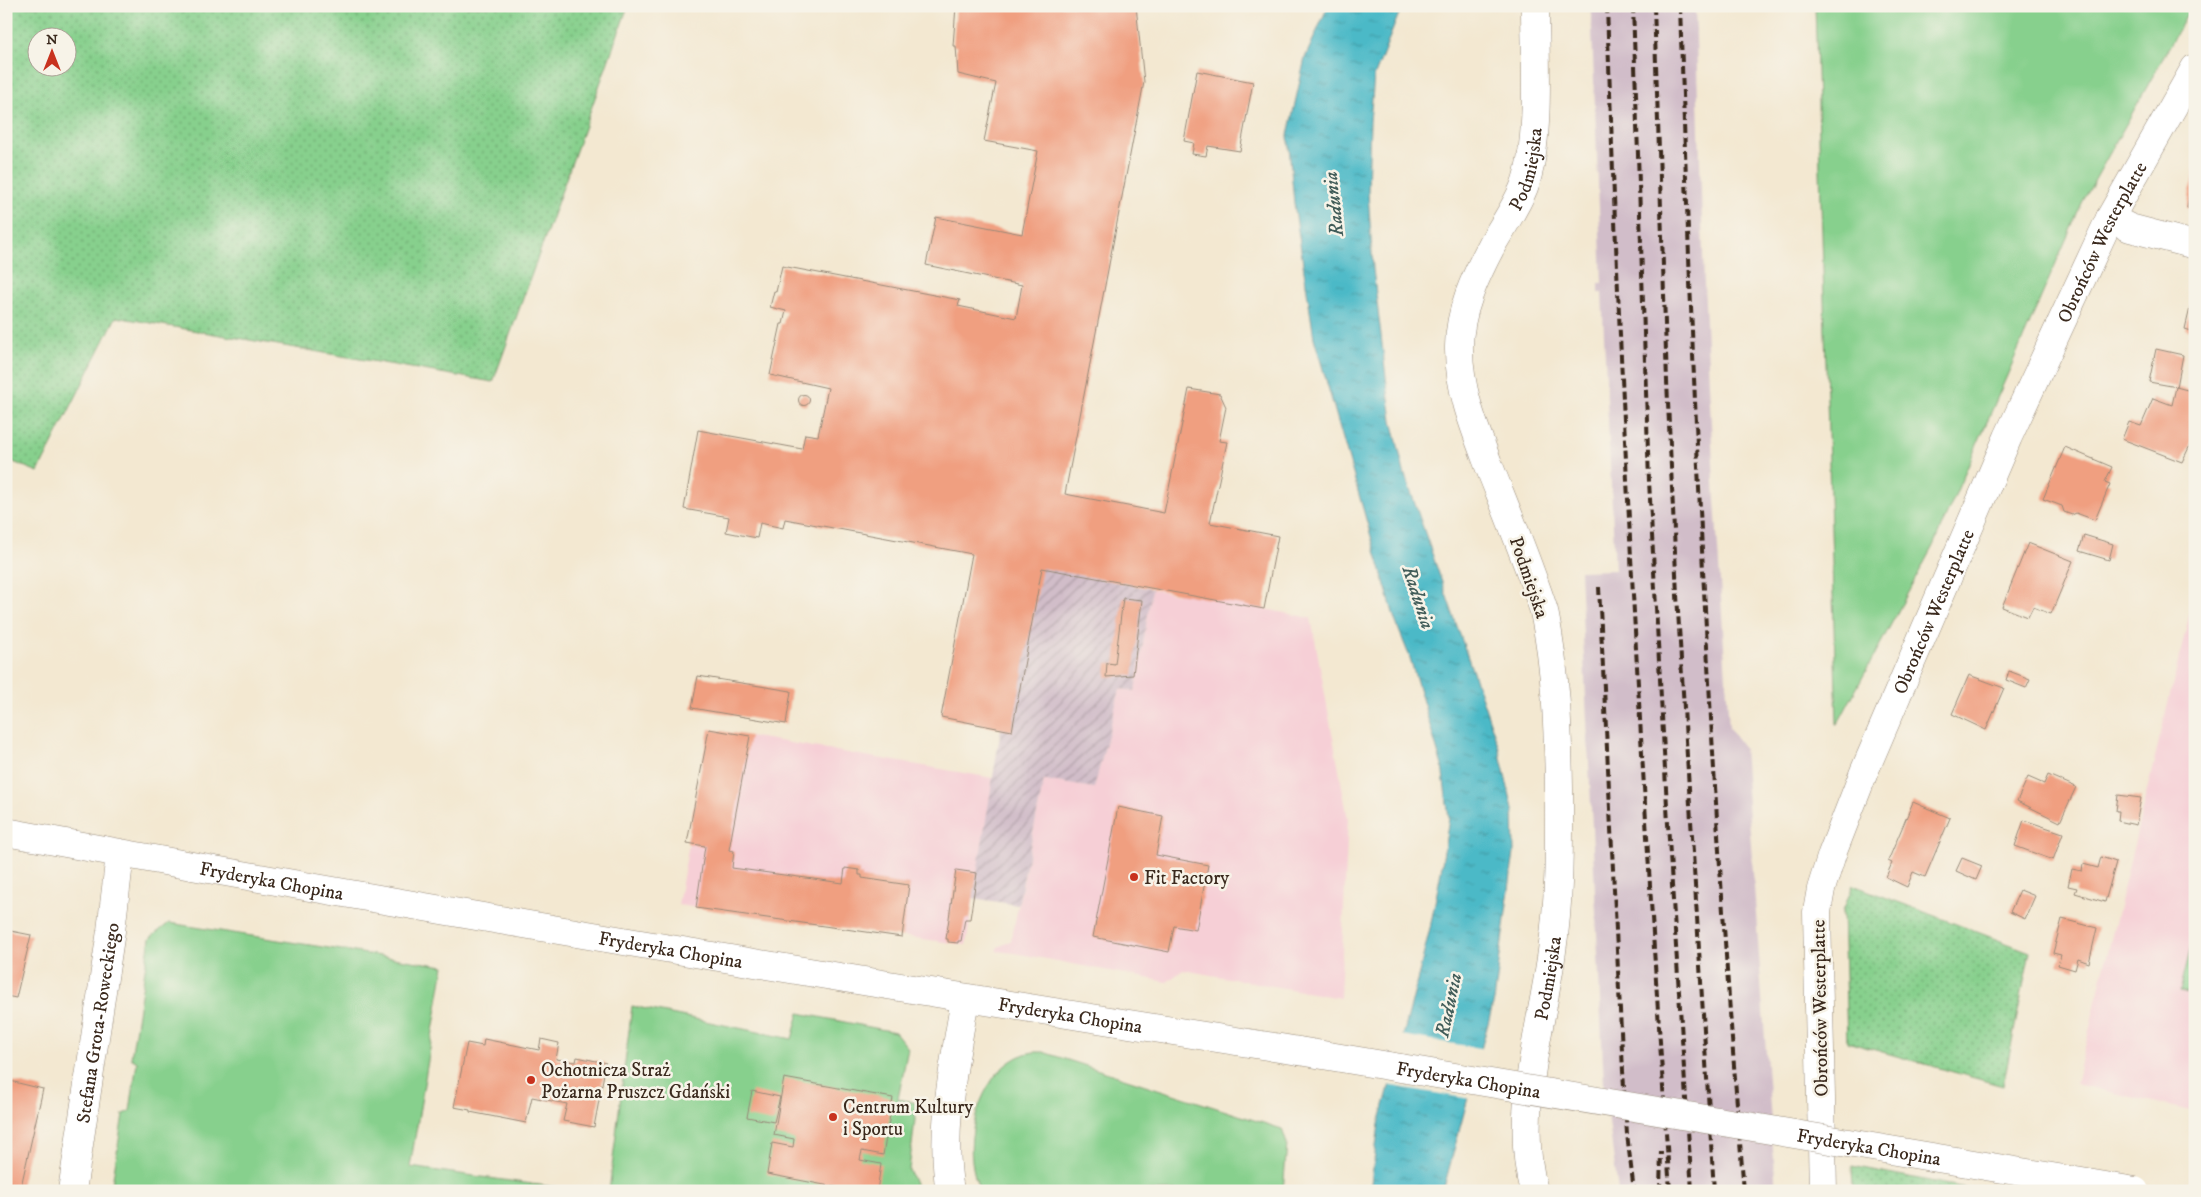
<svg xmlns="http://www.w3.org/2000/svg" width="2201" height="1197" viewBox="0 0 2201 1197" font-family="'IM FELL DW Pica',serif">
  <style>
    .built { fill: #f6cfd6 }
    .industrial { fill: url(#industrial-furrows) }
    .railway { fill: #d1bdc9 }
    .grass { fill: url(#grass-dots); stroke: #617d56; fill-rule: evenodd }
    .green { fill: #87d08d; stroke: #617d56 }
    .water { fill: url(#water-ripples); stroke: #447272 }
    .pier { fill: #f3e8d1 }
    .building { fill: #f09f80 }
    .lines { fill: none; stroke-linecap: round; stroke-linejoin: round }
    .street-casing { stroke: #978978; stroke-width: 29 }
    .secondary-casing { stroke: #978978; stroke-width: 29 }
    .street { stroke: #fff; stroke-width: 28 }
    .secondary { stroke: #fff; stroke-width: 28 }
    .rail { stroke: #3b2a1e; stroke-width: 4; stroke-dasharray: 8 4; stroke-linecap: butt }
    .secondary-bridge-casing { stroke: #978978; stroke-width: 29; stroke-linecap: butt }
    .secondary-bridge { stroke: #fff; stroke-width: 28 }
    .poi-dot { fill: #c8321e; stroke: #f7f3e8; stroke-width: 2 }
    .labels { text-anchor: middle; stroke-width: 5; stroke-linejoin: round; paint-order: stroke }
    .street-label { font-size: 19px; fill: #3b2a1e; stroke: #f7f3e8 }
    .poi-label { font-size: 19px; fill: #3b2a1e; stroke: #f7f3e8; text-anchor: start }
    .water-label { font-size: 20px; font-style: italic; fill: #415c59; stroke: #f7f3e8 }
  </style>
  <defs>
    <pattern id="industrial-furrows" width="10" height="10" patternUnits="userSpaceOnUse" patternTransform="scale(1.25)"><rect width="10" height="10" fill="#d1bdc9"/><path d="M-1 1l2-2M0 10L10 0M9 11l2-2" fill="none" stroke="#ab9aa3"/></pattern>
    <pattern id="grass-dots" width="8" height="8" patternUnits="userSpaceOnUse" patternTransform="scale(1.25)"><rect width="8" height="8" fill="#87d08d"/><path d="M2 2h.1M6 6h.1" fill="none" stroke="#70a973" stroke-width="1.8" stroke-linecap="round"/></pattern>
    <pattern id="water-ripples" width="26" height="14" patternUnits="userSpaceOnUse" patternTransform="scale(1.25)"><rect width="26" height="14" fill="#4cb9c7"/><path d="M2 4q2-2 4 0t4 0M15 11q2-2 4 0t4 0" fill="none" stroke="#4097a1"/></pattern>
  </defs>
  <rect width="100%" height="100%" fill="#f7f3e8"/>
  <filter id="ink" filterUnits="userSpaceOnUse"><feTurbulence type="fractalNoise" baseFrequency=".02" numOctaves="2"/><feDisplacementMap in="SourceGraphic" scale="10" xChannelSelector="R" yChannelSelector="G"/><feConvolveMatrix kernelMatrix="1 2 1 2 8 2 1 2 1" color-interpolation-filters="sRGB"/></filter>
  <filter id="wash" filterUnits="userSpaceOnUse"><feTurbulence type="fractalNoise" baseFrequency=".0096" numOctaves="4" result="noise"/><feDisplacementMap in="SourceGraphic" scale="20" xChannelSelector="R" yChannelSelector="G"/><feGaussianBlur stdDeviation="1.12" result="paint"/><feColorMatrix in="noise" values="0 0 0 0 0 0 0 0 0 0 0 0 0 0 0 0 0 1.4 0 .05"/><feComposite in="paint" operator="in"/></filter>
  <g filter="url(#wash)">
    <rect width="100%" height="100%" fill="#f3e8d1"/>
    <g class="built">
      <path d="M 1152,589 L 1178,594 L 1179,592 L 1311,618 L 1348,819 L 1340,998 L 1183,970 L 1167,982 L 1015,953 L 996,951 L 998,947 L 1011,941 L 1044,780 L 1094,788 L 1120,689 L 1135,691 Z"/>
      <path d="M 2195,592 L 2195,1112 L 2076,1084 Z"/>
      <path d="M 709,729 L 993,778 L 966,945 L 678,905 L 689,844 L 687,843 Z"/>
    </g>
    <path class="industrial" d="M 1042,568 L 1152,589 L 1135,691 L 1120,689 L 1094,788 L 1044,780 L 1018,905 L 973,898 L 1001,729 L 1032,624 Z"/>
    <path class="railway" d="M 1591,6 L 1695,6 L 1704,284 L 1714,483 L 1729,728 L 1744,748 L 1776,1191 L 1618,1191 L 1604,1084 L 1580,571 L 1615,570 L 1602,293 L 1599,293 L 1599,283 L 1602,283 Z"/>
    <g class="grass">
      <path d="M 6,6 L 628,6 L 493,382 L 116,317 L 38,472 L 6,459 ZM 38,38 L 68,38 L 68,68 L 38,68 Z"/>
      <path d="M 1853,885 L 2030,952 L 2003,1086 L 1847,1042 L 1843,911 Z"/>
      <path d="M 1852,1166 L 1981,1191 L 1853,1191 Z"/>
    </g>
    <g class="green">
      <path d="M 1815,6 L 2192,6 L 2082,203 L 1933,546 L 1837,725 Z"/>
      <path d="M 169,923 L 444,966 L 410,1167 L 582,1191 L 111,1191 L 123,1114 L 130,1111 L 137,1062 L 131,1058 L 150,938 Z"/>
      <path d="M 2195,931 L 2195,995 L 2180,991 Z"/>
      <path d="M 632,1006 L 792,1039 L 799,1013 L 895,1032 L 908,1048 L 898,1099 L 917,1103 L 909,1170 L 918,1191 L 609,1191 Z"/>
      <path d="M 1034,1052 L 1043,1052 L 1282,1129 L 1287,1144 L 1283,1191 L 980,1191 C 976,1181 973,1171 972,1161 C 967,1121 989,1058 1034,1052 Z"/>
    </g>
    <path class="water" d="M 1328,6 L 1402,6 L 1374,77 L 1370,121 L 1368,192 L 1373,269 L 1386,377 L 1392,420 L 1404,472 L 1498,745 L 1513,809 L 1514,852 L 1494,1001 L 1443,1191 L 1370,1191 L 1379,1124 L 1410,1010 L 1430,928 L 1440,877 L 1449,818 L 1442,766 L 1410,658 L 1395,620 L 1314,338 L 1294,203 L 1288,135 L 1305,58 Z"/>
    <path class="pier" d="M 1401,1035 L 1485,1049 L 1471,1099 L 1387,1085 Z"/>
    <g id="blocks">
      <g class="building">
        <path d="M 956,6 L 1136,6 L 1144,82 L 1065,494 L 1164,513 L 1189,389 L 1220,394 L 1226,407 L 1219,441 L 1227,442 L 1210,523 L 1278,536 L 1264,609 L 1042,568 L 1012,731 L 941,717 L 972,554 L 785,519 L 783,528 L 760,523 L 757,538 L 726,532 L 729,517 L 684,509 L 698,430 L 802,449 L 805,434 L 818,436 L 828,388 L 770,375 L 781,324 L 783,324 L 786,311 L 770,307 L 774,291 L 776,292 L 782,266 L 960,300 L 958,306 L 1016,318 L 1022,285 L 926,265 L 936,217 L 1022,234 L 1038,151 L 984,141 L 996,83 L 958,74 L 956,46 L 953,46 Z"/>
        <path d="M 1197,71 L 1253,82 L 1240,151 L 1208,146 L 1206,156 L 1192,154 L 1194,143 L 1184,141 Z"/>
        <path d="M 2194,171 L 2195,171 L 2195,209 L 2187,208 Z"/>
        <path d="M 2194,291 L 2195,291 L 2195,332 L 2185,329 Z"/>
        <path d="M 2156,349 L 2183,355 L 2177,387 L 2149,382 Z"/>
        <path d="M 2176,387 L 2195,392 L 2195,435 L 2182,462 L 2122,439 L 2129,422 L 2141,426 L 2153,398 L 2172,405 Z"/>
        <circle cx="804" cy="400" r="5.5"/>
        <path d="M 2065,447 L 2112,467 L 2105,482 L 2110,484 L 2095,520 L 2076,513 L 2072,515 L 2064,512 L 2062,506 L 2043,499 Z"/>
        <path d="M 2084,535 L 2113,544 L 2109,560 L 2079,551 Z"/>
        <path d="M 2028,543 L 2073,561 L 2051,614 L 2033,607 L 2028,617 L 2002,607 Z"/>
        <path d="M 1123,598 L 1142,600 L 1133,675 L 1106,677 L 1107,663 L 1115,664 Z"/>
        <path d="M 2009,671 L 2030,679 L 2026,688 L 2006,680 Z"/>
        <path d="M 1969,675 L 2004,688 L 1986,730 L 1952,714 Z"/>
        <path d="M 698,676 L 791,691 L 786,724 L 692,708 Z"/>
        <path d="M 709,729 L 750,736 L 729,850 L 734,851 L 732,868 L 843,883 L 845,868 L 859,870 L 859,875 L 862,875 L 862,878 L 909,885 L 902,937 L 696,908 L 705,846 L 687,843 Z"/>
        <path d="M 2048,775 L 2076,787 L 2060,822 L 2017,801 L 2028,777 L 2044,784 Z"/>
        <path d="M 2118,795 L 2141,798 L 2136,825 L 2118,821 L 2119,811 L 2116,811 Z"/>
        <path d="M 1913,802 L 1950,818 L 1925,877 L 1913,872 L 1907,887 L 1886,877 L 1892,863 L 1888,861 Z"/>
        <path d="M 1118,807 L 1163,816 L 1156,855 L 1208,865 L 1196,930 L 1174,926 L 1169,952 L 1093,937 Z"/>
        <path d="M 2024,820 L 2063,833 L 2053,860 L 2015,846 Z"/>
        <path d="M 2101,857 L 2116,862 L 2105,902 L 2075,893 L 2077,888 L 2068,886 L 2072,869 L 2082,871 L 2083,864 L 2098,868 Z"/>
        <path d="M 1962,858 L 1982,866 L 1976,880 L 1956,871 Z"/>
        <path d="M 956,870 L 977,873 L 970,919 L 965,919 L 961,941 L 958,941 L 958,943 L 948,942 L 948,939 L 946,939 Z"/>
        <path d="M 2020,890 L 2035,896 L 2025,919 L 2010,912 Z"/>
        <path d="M 2062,919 L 2097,928 L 2089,963 L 2078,959 L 2075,970 L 2058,965 L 2061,955 L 2053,953 Z"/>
        <path d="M 6,930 L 31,935 L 16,998 L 6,996 Z"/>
        <path d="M 484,1039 L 539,1050 L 541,1039 L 559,1043 L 556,1059 L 576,1062 L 577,1057 L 606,1063 L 594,1127 L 563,1121 L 567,1104 L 532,1097 L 526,1123 L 470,1112 L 470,1110 L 454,1107 L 467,1043 L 483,1046 Z"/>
        <path d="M 784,1078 L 893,1098 L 883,1155 L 862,1151 L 860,1160 L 881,1164 L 877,1191 L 856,1191 L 767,1174 L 772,1143 L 793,1147 L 794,1139 L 774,1135 Z"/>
        <path d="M 6,1080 L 43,1089 L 20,1191 L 6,1191 Z"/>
        <path d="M 752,1091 L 780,1097 L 774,1122 L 747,1117 Z"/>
      </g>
    </g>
  </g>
  <g filter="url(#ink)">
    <use href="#blocks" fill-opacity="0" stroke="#978978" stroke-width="1"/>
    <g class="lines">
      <g class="street-casing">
        <path id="street" d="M 2110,218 L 2130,228 L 2195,245"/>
      </g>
      <g class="secondary-casing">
        <g id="secondary">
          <path id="s1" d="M 6,832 C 436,912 867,983 1299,1051"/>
          <path id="s2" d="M 72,1191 L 111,931 L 120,854"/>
          <path d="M 950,1191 C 939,1128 955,1061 965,999"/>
          <path id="s3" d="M 1534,1191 C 1513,1115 1542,1027 1552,951 C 1560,897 1559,842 1559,788 C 1558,728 1556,670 1544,611 C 1528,562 1508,514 1489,466 C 1475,429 1459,390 1459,350 C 1458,312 1476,275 1493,243 C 1504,224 1516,207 1524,187 C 1541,142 1535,56 1535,6"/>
          <path id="s4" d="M 1823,1191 L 1817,912 L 1821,889 L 1832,854 L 1864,772 L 2008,437 L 2110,218 L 2195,68"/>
        </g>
      </g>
      <use href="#street" class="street"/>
      <use href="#secondary" class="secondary"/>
      <g class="rail">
        <path d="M 1607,6 C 1620,402 1643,796 1670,1191"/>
        <path d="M 1633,6 L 1649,481 L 1668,824 L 1692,1191"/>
        <path d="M 1654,6 L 1667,381 L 1677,595 L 1714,1191"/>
        <path d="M 1680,6 C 1693,402 1711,797 1744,1191"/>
        <path d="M 1599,587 L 1623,1071 L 1627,1134 L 1634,1191"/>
        <path d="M 1660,1191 L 1661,1151"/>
      </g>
      <g class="secondary-bridge-casing">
        <g id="secondary-bridge">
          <path id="s5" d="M 1299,1051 L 2135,1191"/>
        </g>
      </g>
      <use href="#secondary-bridge" class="secondary-bridge"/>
    </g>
  </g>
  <g class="poi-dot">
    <circle cx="1134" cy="877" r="5"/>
    <circle cx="531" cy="1080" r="5"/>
    <circle cx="833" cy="1117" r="5"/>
  </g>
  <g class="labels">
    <g class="street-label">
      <text dy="7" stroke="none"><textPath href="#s3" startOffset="1055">Podmiejska</textPath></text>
      <text dy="7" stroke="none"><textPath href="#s4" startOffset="1008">Obrońców Westerplatte</textPath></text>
      <text transform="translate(1530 577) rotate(71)" y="7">Podmiejska</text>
      <text dy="7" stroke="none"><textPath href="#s4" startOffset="602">Obrońców Westerplatte</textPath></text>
      <text dy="7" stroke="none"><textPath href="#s1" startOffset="270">Fryderyka Chopina</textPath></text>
      <text dy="7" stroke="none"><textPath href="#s1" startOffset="675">Fryderyka Chopina</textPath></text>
      <text dy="7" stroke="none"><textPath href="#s3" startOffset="215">Podmiejska</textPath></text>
      <text transform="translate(1819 1008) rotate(-91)" y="7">Obrońców Westerplatte</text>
      <text dy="7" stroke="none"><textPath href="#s1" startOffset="1080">Fryderyka Chopina</textPath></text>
      <text dy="7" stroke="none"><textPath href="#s2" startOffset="170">Stefana Grota-Roweckiego</textPath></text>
      <text dy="7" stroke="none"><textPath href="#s5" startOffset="172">Fryderyka Chopina</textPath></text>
      <text dy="7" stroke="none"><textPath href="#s5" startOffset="578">Fryderyka Chopina</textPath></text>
    </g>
    <g class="poi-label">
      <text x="1144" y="884">Fit Factory</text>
      <text x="541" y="1076">Ochotnicza Straż<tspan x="541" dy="22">Pożarna Pruszcz Gdański</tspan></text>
      <text x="843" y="1113">Centrum Kultury<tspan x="843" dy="22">i Sportu</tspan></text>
    </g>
    <g class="water-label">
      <text transform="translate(1333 204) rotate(-96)" y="7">Radunia</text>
      <text transform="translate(1419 597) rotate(72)" y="7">Radunia</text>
      <text transform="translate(1448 1005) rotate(-78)" y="7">Radunia</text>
    </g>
  </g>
  <rect width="2201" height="1197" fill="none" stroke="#f7f3e8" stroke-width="25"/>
  <g transform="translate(52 52)"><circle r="24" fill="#f7f3e8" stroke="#aca397"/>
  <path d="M0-4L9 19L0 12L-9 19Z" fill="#c8321e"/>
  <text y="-8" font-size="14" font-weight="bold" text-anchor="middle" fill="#3b2a1e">N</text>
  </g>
</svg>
